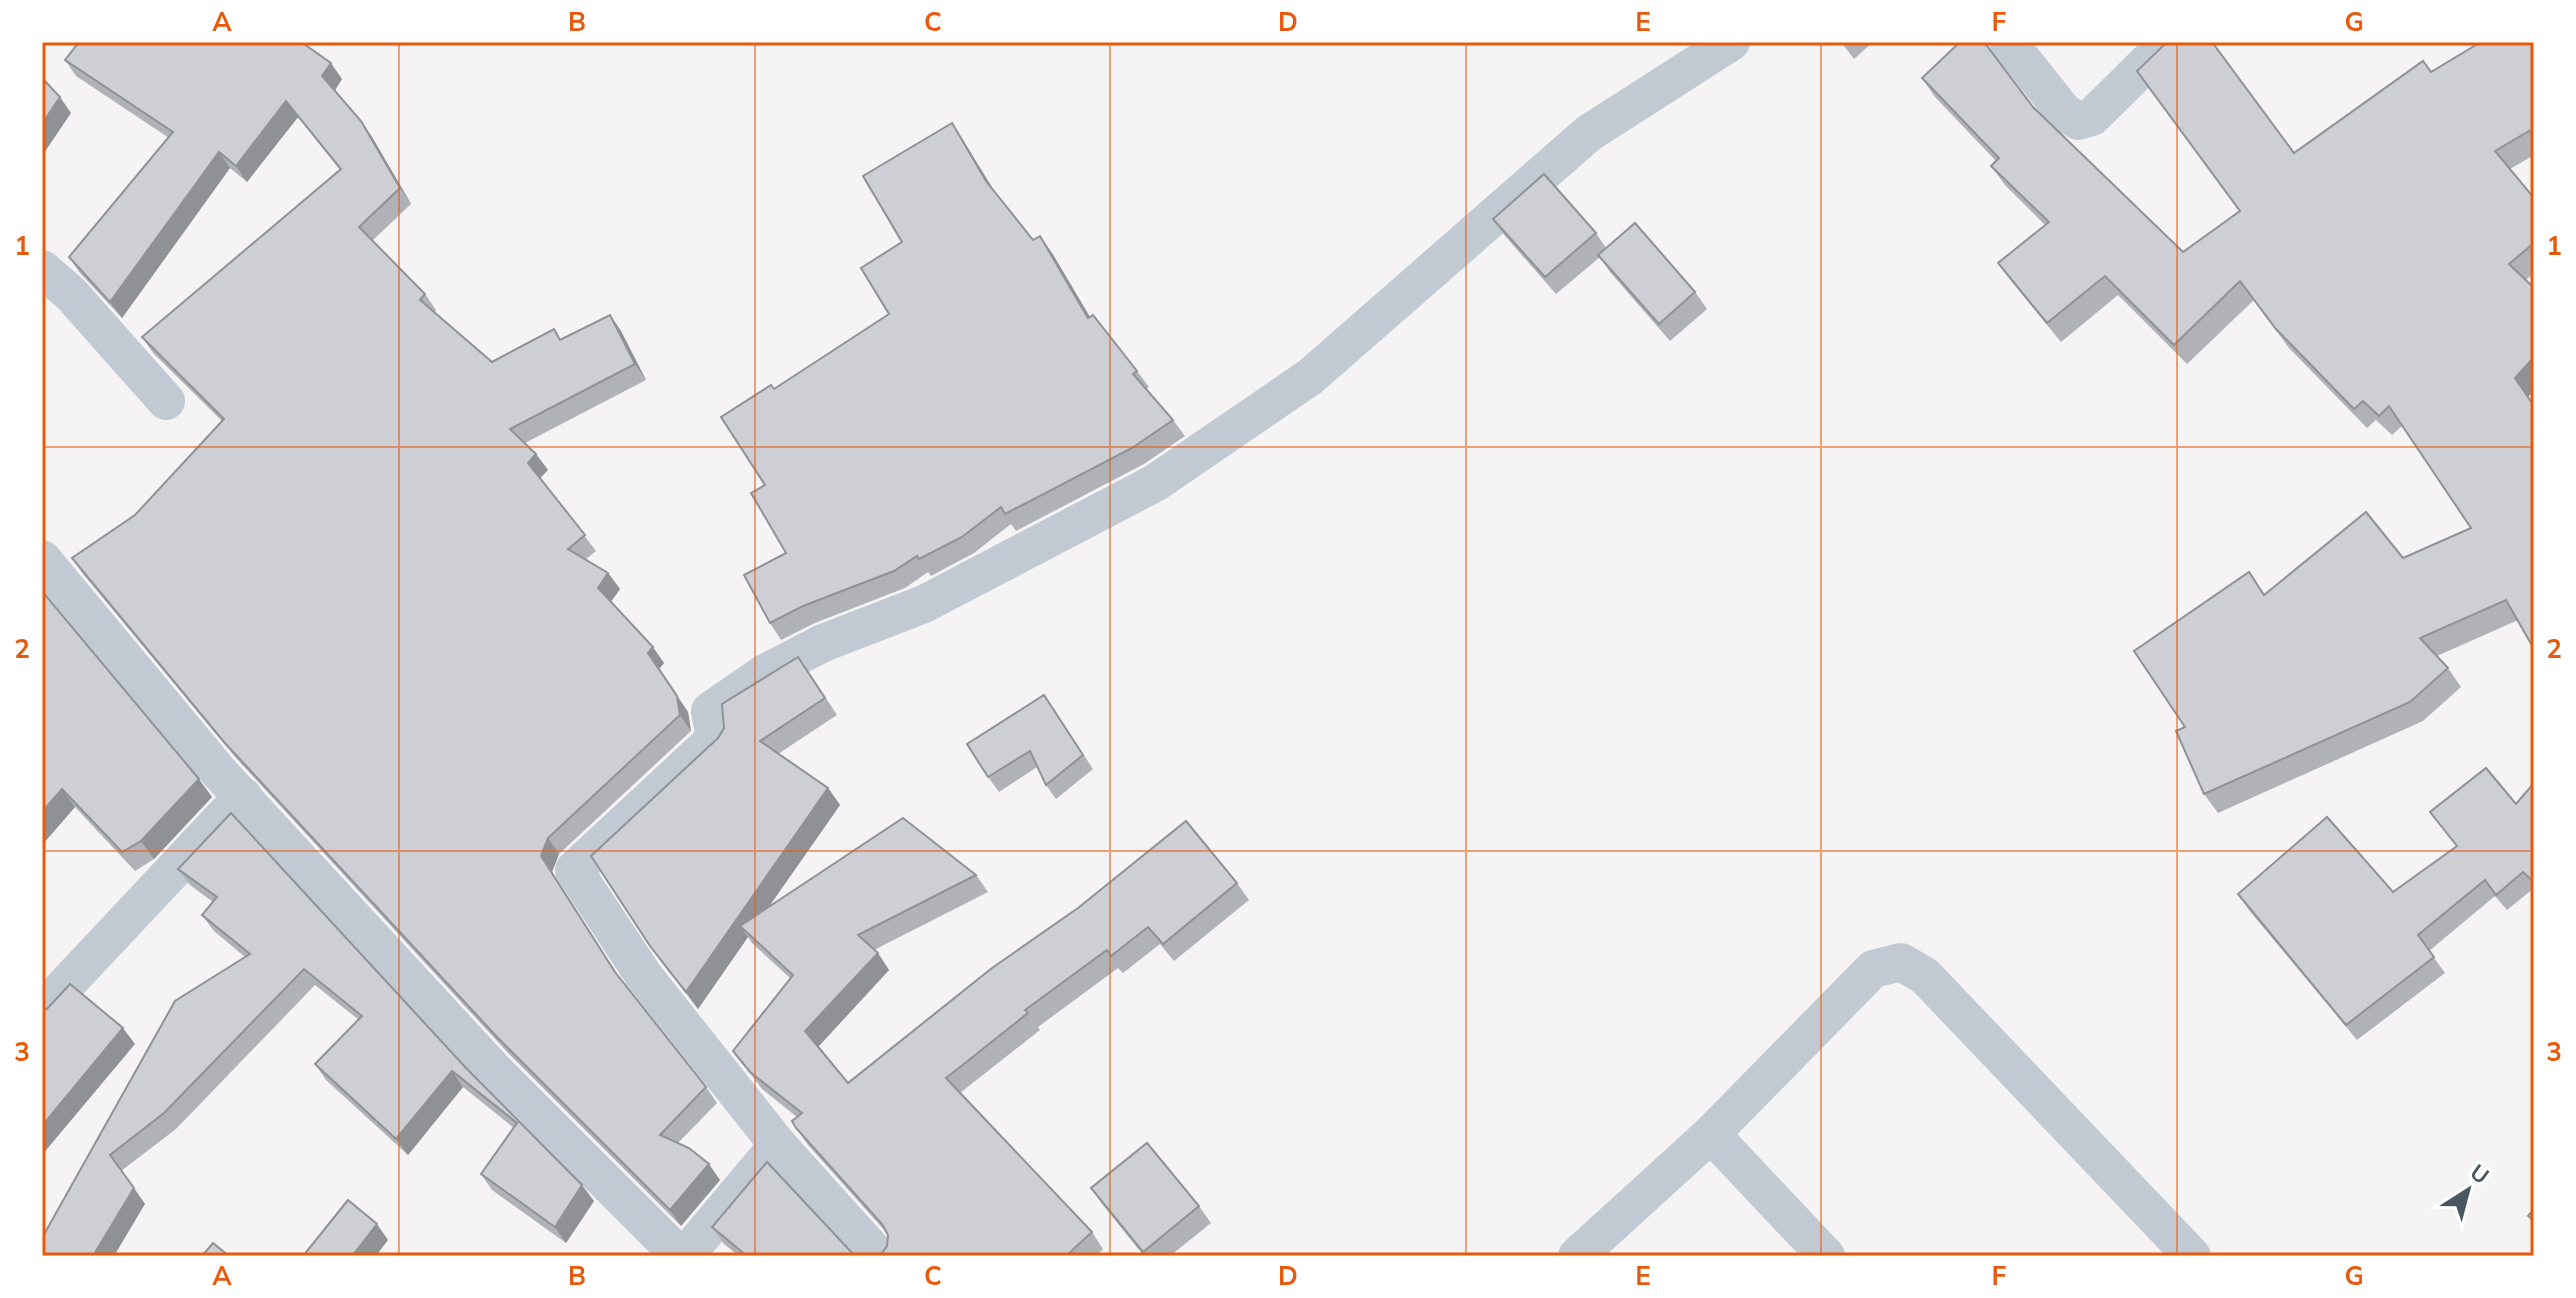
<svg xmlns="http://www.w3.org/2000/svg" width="2576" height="1298" viewBox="0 0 2576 1298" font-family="Mulish,sans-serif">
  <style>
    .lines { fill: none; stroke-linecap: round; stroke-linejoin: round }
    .minor { stroke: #c1cad2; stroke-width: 38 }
    .wall { fill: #b0b2b7 }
    .shaded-wall { fill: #909195 }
    .building { fill: #cdcfd5; stroke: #909195; stroke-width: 2 }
    .grid { fill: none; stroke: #e8590c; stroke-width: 2; stroke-opacity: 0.55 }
    .neatline { fill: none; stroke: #e8590c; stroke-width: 3 }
    .grid-label { font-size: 26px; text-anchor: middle; font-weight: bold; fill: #e8590c }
  </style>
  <rect width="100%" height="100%" fill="#f5f3f3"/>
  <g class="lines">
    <g class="minor">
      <path d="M 2008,42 L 2064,112 L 2078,121 L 2092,117 L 2168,42"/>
      <path d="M 42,269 L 71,294 L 166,401"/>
      <path d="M 42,559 L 219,772 L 493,1069 L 680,1256"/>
      <path d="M 42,1010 L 243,796"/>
      <path d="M 1711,1134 L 1826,1256"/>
      <path d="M 778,1145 L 878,1256"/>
      <path d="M 685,1256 L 778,1145 L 644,976 L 574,870 L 715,739 L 710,711 L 765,673 L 823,643 L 924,604 L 1155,483 L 1310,377 L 1589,133 L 1731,42"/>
      <path d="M 1577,1256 L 1711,1134 L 1873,969 L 1901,962 L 1925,976 L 2192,1256"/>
    </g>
  </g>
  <g class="wall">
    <path d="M 1841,42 L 1873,42 L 1854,59 Z"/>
    <path d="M 2534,42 L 2534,155 L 2510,169 L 2534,198 L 2534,273 L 2526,280 L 2534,288 L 2534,390 L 2528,397 L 2518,620 L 2437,656 L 2448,668 L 2461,687 L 2423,721 L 2218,813 L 2204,794 L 2185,727 L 2264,595 L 2403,558 L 2471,528 L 2402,426 L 2392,435 L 2376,420 L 2367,428 L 2289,348 L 2254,300 L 2187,364 L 2118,295 L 2061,342 L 2012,282 L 1998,263 L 2045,225 L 2005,185 L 1991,166 L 1996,161 L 1935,97 L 1922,78 L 2033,107 L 2183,252 L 2239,211 L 2137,71 L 2294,153 L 2431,72 Z"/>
    <path d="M 65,60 L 342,79 L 335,90 L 372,137 L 411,204 L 372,241 L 425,294 L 436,310 L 435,312 L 492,362 L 554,329 L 561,340 L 610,315 L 621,331 L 646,380 L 525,443 L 536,454 L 548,470 L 540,478 L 596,551 L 586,559 L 608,573 L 620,589 L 611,602 L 664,663 L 659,669 L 688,712 L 691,731 L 559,854 L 552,872 L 620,979 L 706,1087 L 717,1103 L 678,1143 L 720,1180 L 681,1226 L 509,1054 L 236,758 L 83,574 L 72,558 L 135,515 L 222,421 L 153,353 L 142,337 L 340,170 L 298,117 L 247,182 L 230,168 L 122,318 L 80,273 L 69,257 L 169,138 L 76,76 Z"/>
    <path d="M 963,140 L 993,190 L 1033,240 L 1052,253 L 1090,317 L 1137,371 L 1149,387 L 1146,389 L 1173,420 L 1185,436 L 1144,464 L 1016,531 L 1011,524 L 974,553 L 931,576 L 928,572 L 905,588 L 815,623 L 781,640 L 770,623 L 786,553 L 765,485 L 889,314 L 902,242 Z"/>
    <path d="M 1493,219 L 1596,233 L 1606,248 L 1695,292 L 1707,309 L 1670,341 L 1610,272 L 1600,257 L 1556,294 L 1505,236 Z"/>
    <path d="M 42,591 L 212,797 L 154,859 L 135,871 L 75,807 L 42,845 Z"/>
    <path d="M 810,674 L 837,715 L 778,754 L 828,788 L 840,805 L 768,908 L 976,875 L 988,892 L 874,950 L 889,970 L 818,1047 L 848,1083 L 992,968 L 1237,883 L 1249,900 L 1174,961 L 1160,944 L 1123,973 L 1118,968 L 1038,1027 L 1040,1030 L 960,1093 L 1092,1232 L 1103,1249 L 1096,1256 L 880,1256 L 887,1246 L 888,1235 L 886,1232 L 808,1145 L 796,1128 L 797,1117 L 762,1089 L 733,1051 L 791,979 L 752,943 L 748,937 L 698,1009 L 662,963 L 591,856 Z"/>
    <path d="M 1054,709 L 1093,769 L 1056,799 L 1046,785 L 1037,767 L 999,792 L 988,777 Z"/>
    <path d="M 2534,783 L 2534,888 L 2507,910 L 2495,896 L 2429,951 L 2445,973 L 2357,1040 L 2249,910 L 2238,894 L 2393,892 L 2456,846 L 2430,812 L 2516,804 Z"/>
    <path d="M 178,869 L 466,1068 L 594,1201 L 566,1243 L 492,1190 L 481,1174 L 514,1128 L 463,1087 L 408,1155 L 326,1080 L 315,1064 L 359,1020 L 315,985 L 176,1129 L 121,1171 L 145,1204 L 45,1234 L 245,957 L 214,931 L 202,915 L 213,902 L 190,885 Z"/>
    <path d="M 1091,1188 L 1199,1206 L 1211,1223 L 1170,1256 L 1144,1256 L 1103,1205 Z"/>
    <path d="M 712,1227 L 855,1256 L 739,1256 L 724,1244 Z"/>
  </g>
  <g class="shaded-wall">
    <path d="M 331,63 L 342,79 L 334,92 L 322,76 Z"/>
    <path d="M 60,97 L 71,113 L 42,156 L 42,124 Z"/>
    <path d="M 286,101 L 298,117 L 247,182 L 236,166 Z"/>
    <path d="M 361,121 L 372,137 L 411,204 L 400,188 Z"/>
    <path d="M 952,123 L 963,140 L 998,197 L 986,181 Z"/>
    <path d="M 219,152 L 230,168 L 122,318 L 110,302 Z"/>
    <path d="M 1040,236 L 1052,253 L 1100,334 L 1088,318 Z"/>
    <path d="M 610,315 L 621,331 L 646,380 L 635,364 Z"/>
    <path d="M 2534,357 L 2534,390 L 2528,397 L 2515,378 Z"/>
    <path d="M 536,454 L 548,470 L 539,479 L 528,463 Z"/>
    <path d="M 608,573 L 620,589 L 609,604 L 598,588 Z"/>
    <path d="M 653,647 L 664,663 L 659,669 L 688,712 L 691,731 L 680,715 L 648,653 Z"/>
    <path d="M 199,779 L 212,797 L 154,859 L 141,841 Z"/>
    <path d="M 828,788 L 840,805 L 749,935 L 740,926 L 748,937 L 698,1009 L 686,992 Z"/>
    <path d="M 62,789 L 75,807 L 42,845 L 42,812 Z"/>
    <path d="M 548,838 L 559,854 L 552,872 L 626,988 L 541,856 Z"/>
    <path d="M 878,953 L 889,970 L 817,1048 L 805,1031 Z"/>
    <path d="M 123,1028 L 135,1044 L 42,1155 L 42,1126 Z"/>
    <path d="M 452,1071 L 463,1087 L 408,1155 L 396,1139 Z"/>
    <path d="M 709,1164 L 720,1180 L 681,1226 L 670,1210 Z"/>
    <path d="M 582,1185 L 594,1201 L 566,1243 L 555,1227 Z"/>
    <path d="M 134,1188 L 145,1204 L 114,1256 L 93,1256 Z"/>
    <path d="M 377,1224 L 388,1240 L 376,1256 L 352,1256 Z"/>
  </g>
  <g class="building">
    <path d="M 79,42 L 301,42 L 331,63 L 322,76 L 361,121 L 400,188 L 359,227 L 425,294 L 420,300 L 492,362 L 554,329 L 560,340 L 610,315 L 635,364 L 510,429 L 536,454 L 528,463 L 585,535 L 568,549 L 608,573 L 598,588 L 653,647 L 648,653 L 677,696 L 680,715 L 548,838 L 541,856 L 615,972 L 706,1087 L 660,1135 L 689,1148 L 709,1164 L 670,1210 L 498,1038 L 224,742 L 72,558 L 135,515 L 224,419 L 142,337 L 341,169 L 286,101 L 236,166 L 219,152 L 110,302 L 69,257 L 173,132 L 65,60 Z"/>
    <path d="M 1960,42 L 1984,42 L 2033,107 L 2183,252 L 2240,211 L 2137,71 L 2167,42 L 2212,42 L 2294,153 L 2423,61 L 2431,72 L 2481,42 L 2534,42 L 2534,128 L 2495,151 L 2534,198 L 2534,243 L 2509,264 L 2534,288 L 2534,357 L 2515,378 L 2534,406 L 2534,649 L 2506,600 L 2420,638 L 2448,668 L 2410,702 L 2204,794 L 2176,731 L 2185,727 L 2134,651 L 2249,572 L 2264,595 L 2366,512 L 2403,558 L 2471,528 L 2389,406 L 2379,416 L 2363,401 L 2354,409 L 2276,329 L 2240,281 L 2174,345 L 2105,276 L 2047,323 L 1998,263 L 2049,222 L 1991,166 L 1999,158 L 1922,78 Z"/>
    <path d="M 42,78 L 60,97 L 42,124 Z"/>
    <path d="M 952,123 L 986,181 L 1033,240 L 1040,236 L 1088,318 L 1093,315 L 1137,371 L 1133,374 L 1173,420 L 1132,448 L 1005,514 L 1001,507 L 962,537 L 919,559 L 917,556 L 894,571 L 803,606 L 770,623 L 744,575 L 786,553 L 751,493 L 765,485 L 721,417 L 771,385 L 774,389 L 889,314 L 861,268 L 902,242 L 863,176 Z"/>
    <path d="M 1544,174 L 1596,233 L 1545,277 L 1493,219 Z"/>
    <path d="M 1635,223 L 1695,292 L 1659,324 L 1598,255 Z"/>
    <path d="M 42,591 L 199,779 L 141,841 L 122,852 L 62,789 L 42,812 Z"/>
    <path d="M 798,657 L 825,698 L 760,741 L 828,788 L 686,992 L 650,946 L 591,856 L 718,738 L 724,728 L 722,704 Z"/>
    <path d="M 1044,695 L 1083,755 L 1046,785 L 1030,751 L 988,777 L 967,744 Z"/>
    <path d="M 2486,768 L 2516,804 L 2534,783 L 2534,882 L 2523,872 L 2496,895 L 2485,880 L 2418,935 L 2434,957 L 2346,1025 L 2238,894 L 2327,817 L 2393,892 L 2457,846 L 2430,812 Z"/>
    <path d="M 231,813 L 466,1068 L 582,1185 L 555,1227 L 481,1174 L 517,1123 L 452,1071 L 396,1139 L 315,1064 L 362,1016 L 304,969 L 164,1113 L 110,1155 L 134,1188 L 93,1256 L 42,1256 L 42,1238 L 175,1001 L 250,954 L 202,915 L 217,897 L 178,869 Z"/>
    <path d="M 903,818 L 976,875 L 858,935 L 878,953 L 805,1031 L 848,1083 L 992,968 L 1078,908 L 1186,821 L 1237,883 L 1163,944 L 1148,927 L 1111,956 L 1107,950 L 1025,1010 L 1028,1013 L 946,1078 L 1092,1232 L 1066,1256 L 880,1256 L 887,1246 L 888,1235 L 882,1224 L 796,1128 L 792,1121 L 802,1113 L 750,1072 L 733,1051 L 793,975 L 740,926 Z"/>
    <path d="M 70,984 L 123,1028 L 42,1126 L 42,1011 L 47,1009 Z"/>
    <path d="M 1147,1143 L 1199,1206 L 1143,1252 L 1091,1188 Z"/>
    <path d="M 767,1162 L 855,1256 L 747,1256 L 712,1227 Z"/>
    <path d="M 348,1200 L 377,1224 L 352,1256 L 303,1256 Z"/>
    <path d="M 2534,1209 L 2534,1221 L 2528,1216 Z"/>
    <path d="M 213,1243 L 229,1256 L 202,1256 Z"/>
  </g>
  <path class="grid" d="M 399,42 L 399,1256M 755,42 L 755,1256M 1110,42 L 1110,1256M 1466,42 L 1466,1256M 1821,42 L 1821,1256M 2177,42 L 2177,1256M 42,447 L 2534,447M 42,851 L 2534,851"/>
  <rect width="2576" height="1298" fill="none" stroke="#ffffff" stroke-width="88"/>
  <g transform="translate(2468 1190) rotate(36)" stroke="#ffffff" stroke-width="6" paint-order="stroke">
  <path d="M0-6L14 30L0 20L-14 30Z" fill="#4a5661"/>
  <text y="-12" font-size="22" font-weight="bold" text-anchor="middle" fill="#4a5661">U</text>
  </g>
  <rect x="44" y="44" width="2488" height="1210" class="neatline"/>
  <g class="grid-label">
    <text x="222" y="31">A</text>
    <text x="577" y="31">B</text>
    <text x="933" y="31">C</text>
    <text x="1288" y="31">D</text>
    <text x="1643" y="31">E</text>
    <text x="1999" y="31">F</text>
    <text x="2354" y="31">G</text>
    <text x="22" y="255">1</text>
    <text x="2554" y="255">1</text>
    <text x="22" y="658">2</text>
    <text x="2554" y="658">2</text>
    <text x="22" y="1061">3</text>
    <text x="2554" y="1061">3</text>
    <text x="222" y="1285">A</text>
    <text x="577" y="1285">B</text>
    <text x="933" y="1285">C</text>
    <text x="1288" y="1285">D</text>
    <text x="1643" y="1285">E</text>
    <text x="1999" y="1285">F</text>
    <text x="2354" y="1285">G</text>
  </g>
</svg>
